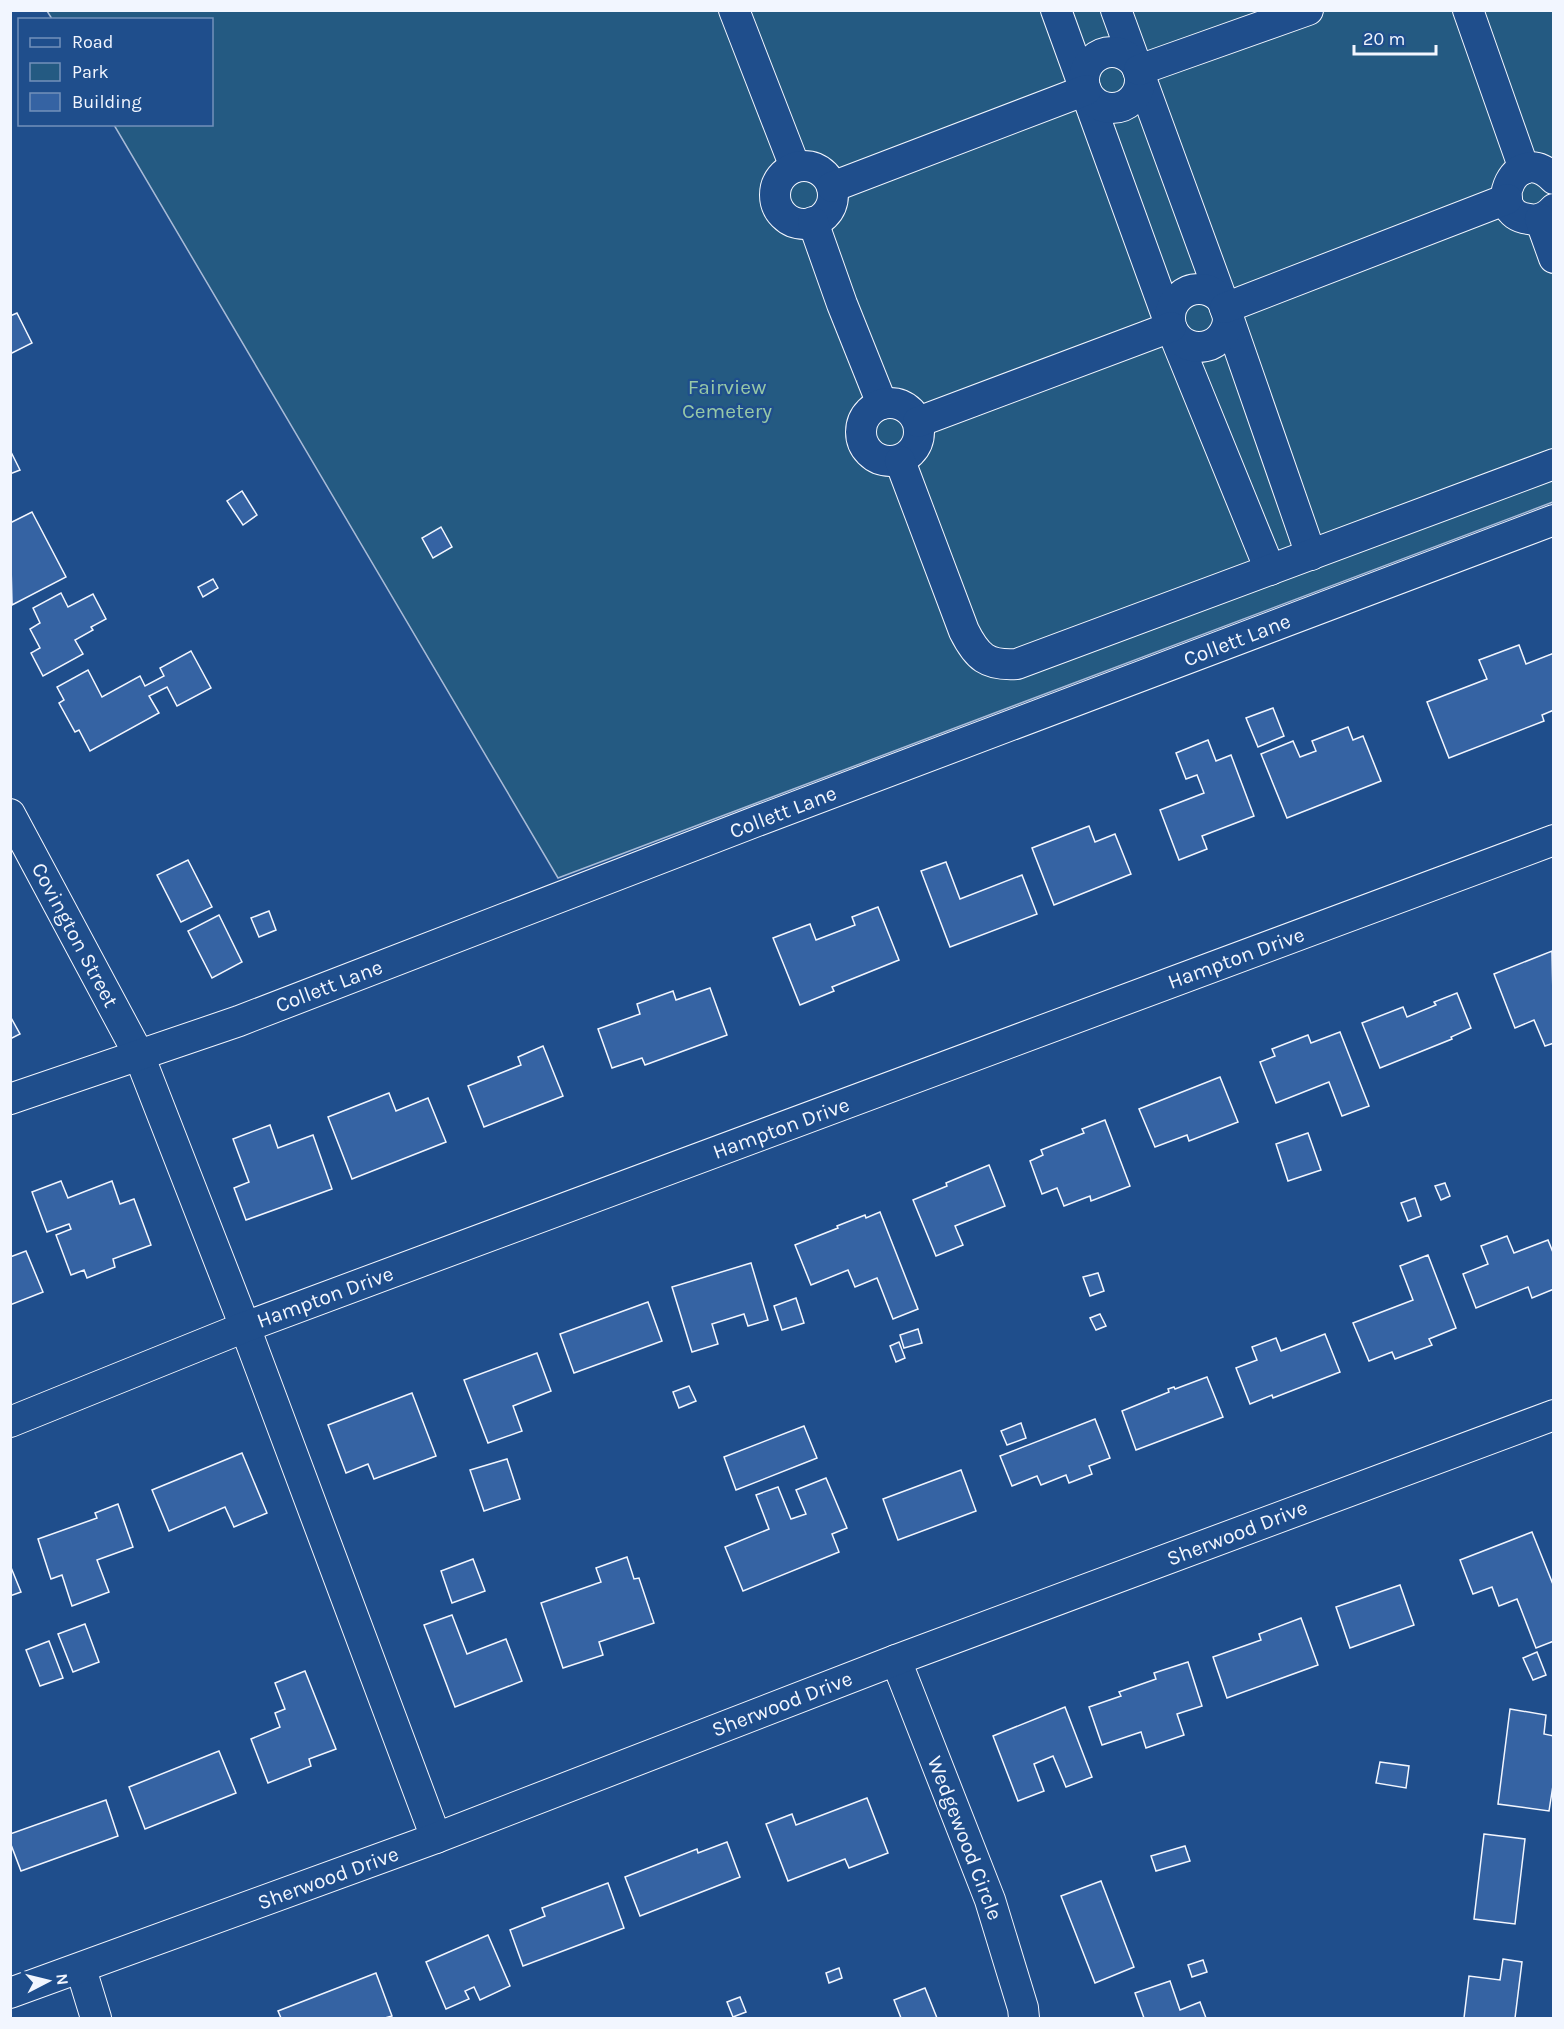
<svg xmlns="http://www.w3.org/2000/svg" width="1564" height="2029" viewBox="0 0 1564 2029" font-family="Karla,sans-serif">
  <style>
    .green { fill: #245a82; stroke: #a8bbd7; stroke-width: 1.5 }
    .building { fill: #3563a3; stroke: #f2f6ff; stroke-width: 1.5 }
    .lines { fill: none; stroke-linecap: round; stroke-linejoin: round }
    .minor-casing { stroke: #f2f6ff; stroke-width: 32 }
    .minor { stroke: #1f4e8c; stroke-width: 30 }
    .labels { text-anchor: middle; stroke-width: 4.5; stroke-linejoin: round; paint-order: stroke }
    .park-label { font-size: 21px; fill: #97c8a6; stroke: #1f4e8c }
    .street-label { font-size: 21px; fill: #f2f6ff; stroke: #1f4e8c }
  </style>
  <rect width="100%" height="100%" fill="#1f4e8c"/>
  <path class="green" d="M 47,11 L 1553,11 L 1553,502 L 558,878 L 114,125 L 212,124 L 212,20 L 52,19 Z"/>
  <g class="building">
    <path d="M 17,313 L 32,343 L 10,354 L 10,316 Z"/>
    <path d="M 10,450 L 20,470 L 10,474 Z"/>
    <path d="M 242,491 L 257,515 L 243,525 L 227,501 Z"/>
    <path d="M 32,512 L 66,577 L 12,605 L 10,523 Z"/>
    <path d="M 441,527 L 452,547 L 433,558 L 422,538 Z"/>
    <path d="M 213,579 L 218,588 L 203,597 L 198,587 Z"/>
    <path d="M 61,593 L 68,607 L 93,594 L 106,619 L 91,627 L 93,630 L 75,640 L 83,654 L 43,676 L 31,653 L 40,648 L 30,629 L 40,623 L 33,608 Z"/>
    <path d="M 1519,645 L 1526,664 L 1554,653 L 1554,710 L 1542,715 L 1544,721 L 1449,758 L 1427,702 L 1487,679 L 1479,660 Z"/>
    <path d="M 191,651 L 211,688 L 177,706 L 167,687 L 149,696 L 159,713 L 90,751 L 79,730 L 75,732 L 59,703 L 64,700 L 57,687 L 88,670 L 102,697 L 140,676 L 145,686 L 164,676 L 160,668 Z"/>
    <path d="M 1273,708 L 1284,736 L 1258,747 L 1246,718 Z"/>
    <path d="M 1348,727 L 1353,740 L 1363,736 L 1381,781 L 1287,818 L 1261,754 L 1293,741 L 1300,757 L 1316,751 L 1312,741 Z"/>
    <path d="M 1208,740 L 1216,761 L 1231,755 L 1254,816 L 1202,836 L 1207,849 L 1179,860 L 1160,810 L 1204,793 L 1197,775 L 1186,779 L 1176,753 Z"/>
    <path d="M 1089,826 L 1095,842 L 1115,834 L 1131,874 L 1054,905 L 1032,848 Z"/>
    <path d="M 188,860 L 212,907 L 181,922 L 157,875 Z"/>
    <path d="M 946,862 L 960,899 L 1022,875 L 1037,914 L 950,947 L 921,871 Z"/>
    <path d="M 878,907 L 899,960 L 832,987 L 834,991 L 800,1005 L 773,938 L 810,924 L 816,940 L 855,925 L 852,917 Z"/>
    <path d="M 269,911 L 276,930 L 259,937 L 251,918 Z"/>
    <path d="M 219,915 L 242,962 L 212,978 L 188,931 Z"/>
    <path d="M 1552,951 L 1554,1043 L 1545,1046 L 1534,1020 L 1515,1028 L 1494,974 Z"/>
    <path d="M 710,988 L 727,1035 L 645,1065 L 642,1058 L 612,1068 L 598,1029 L 640,1014 L 637,1004 L 673,991 L 676,1000 Z"/>
    <path d="M 1457,993 L 1471,1028 L 1451,1037 L 1452,1039 L 1380,1068 L 1362,1023 L 1403,1007 L 1407,1017 L 1436,1005 L 1434,1002 Z"/>
    <path d="M 10,1016 L 20,1034 L 10,1039 Z"/>
    <path d="M 1340,1032 L 1369,1106 L 1342,1116 L 1329,1082 L 1276,1103 L 1260,1062 L 1275,1056 L 1272,1049 L 1308,1035 L 1311,1043 Z"/>
    <path d="M 543,1046 L 563,1096 L 484,1127 L 468,1086 L 521,1065 L 518,1057 Z"/>
    <path d="M 1220,1077 L 1238,1122 L 1189,1141 L 1187,1135 L 1155,1147 L 1139,1109 Z"/>
    <path d="M 389,1093 L 396,1111 L 428,1098 L 446,1142 L 352,1179 L 328,1117 Z"/>
    <path d="M 1105,1120 L 1130,1186 L 1091,1201 L 1090,1196 L 1064,1206 L 1057,1188 L 1042,1194 L 1030,1161 L 1043,1155 L 1041,1150 L 1084,1133 L 1082,1129 Z"/>
    <path d="M 270,1125 L 278,1148 L 313,1135 L 332,1189 L 246,1220 L 234,1188 L 249,1182 L 233,1139 Z"/>
    <path d="M 1308,1133 L 1321,1170 L 1288,1181 L 1276,1144 Z"/>
    <path d="M 989,1165 L 1005,1206 L 955,1226 L 963,1245 L 936,1256 L 913,1200 L 947,1186 L 946,1183 Z"/>
    <path d="M 61,1181 L 68,1198 L 112,1181 L 120,1204 L 134,1199 L 151,1245 L 113,1259 L 115,1267 L 87,1278 L 84,1270 L 71,1275 L 56,1235 L 71,1229 L 69,1224 L 47,1232 L 32,1192 Z"/>
    <path d="M 1445,1183 L 1450,1196 L 1441,1200 L 1435,1186 Z"/>
    <path d="M 1415,1198 L 1421,1216 L 1408,1221 L 1401,1203 Z"/>
    <path d="M 880,1212 L 918,1309 L 893,1319 L 877,1278 L 855,1287 L 848,1270 L 811,1285 L 795,1245 L 838,1228 L 837,1226 L 865,1215 L 866,1218 Z"/>
    <path d="M 1507,1236 L 1514,1253 L 1548,1240 L 1554,1255 L 1554,1289 L 1532,1298 L 1528,1287 L 1476,1308 L 1463,1274 L 1488,1264 L 1481,1246 Z"/>
    <path d="M 26,1251 L 43,1292 L 10,1305 L 10,1257 Z"/>
    <path d="M 1428,1255 L 1456,1328 L 1429,1339 L 1432,1345 L 1395,1359 L 1392,1352 L 1369,1361 L 1353,1323 L 1413,1300 L 1400,1266 Z"/>
    <path d="M 751,1263 L 768,1320 L 748,1326 L 744,1314 L 712,1324 L 718,1344 L 692,1352 L 672,1287 Z"/>
    <path d="M 1098,1273 L 1104,1291 L 1090,1296 L 1083,1277 Z"/>
    <path d="M 796,1298 L 804,1323 L 782,1330 L 774,1306 Z"/>
    <path d="M 648,1302 L 662,1341 L 574,1373 L 560,1334 Z"/>
    <path d="M 1100,1314 L 1106,1326 L 1096,1330 L 1090,1318 Z"/>
    <path d="M 918,1329 L 922,1343 L 904,1348 L 900,1335 Z"/>
    <path d="M 1325,1334 L 1340,1372 L 1273,1398 L 1272,1395 L 1250,1404 L 1236,1368 L 1257,1360 L 1252,1347 L 1276,1338 L 1281,1351 Z"/>
    <path d="M 899,1342 L 905,1358 L 896,1362 L 890,1346 Z"/>
    <path d="M 537,1353 L 551,1391 L 513,1406 L 522,1431 L 488,1443 L 464,1380 Z"/>
    <path d="M 1207,1377 L 1223,1417 L 1136,1450 L 1122,1411 L 1169,1392 L 1168,1389 L 1174,1387 L 1175,1389 Z"/>
    <path d="M 689,1386 L 696,1401 L 679,1408 L 673,1392 Z"/>
    <path d="M 412,1393 L 436,1456 L 374,1479 L 368,1464 L 346,1473 L 328,1425 Z"/>
    <path d="M 1095,1419 L 1110,1458 L 1089,1466 L 1092,1474 L 1069,1483 L 1066,1475 L 1041,1485 L 1037,1476 L 1012,1486 L 1000,1456 Z"/>
    <path d="M 1021,1423 L 1026,1438 L 1007,1445 L 1001,1431 Z"/>
    <path d="M 804,1426 L 817,1458 L 736,1490 L 724,1457 Z"/>
    <path d="M 242,1453 L 267,1513 L 234,1527 L 225,1507 L 169,1531 L 152,1490 Z"/>
    <path d="M 507,1459 L 520,1499 L 484,1511 L 470,1470 Z"/>
    <path d="M 961,1470 L 976,1511 L 898,1540 L 883,1499 Z"/>
    <path d="M 826,1478 L 847,1528 L 832,1534 L 839,1552 L 743,1591 L 725,1547 L 769,1529 L 756,1495 L 778,1487 L 791,1519 L 806,1514 L 796,1490 Z"/>
    <path d="M 118,1504 L 133,1547 L 97,1560 L 109,1592 L 72,1606 L 62,1575 L 51,1579 L 38,1539 L 97,1518 L 95,1513 Z"/>
    <path d="M 1532,1532 L 1554,1587 L 1554,1641 L 1536,1648 L 1517,1599 L 1499,1606 L 1492,1587 L 1473,1594 L 1460,1560 Z"/>
    <path d="M 627,1557 L 634,1579 L 639,1578 L 654,1623 L 599,1642 L 603,1655 L 563,1668 L 541,1603 L 601,1582 L 596,1568 Z"/>
    <path d="M 473,1559 L 485,1591 L 452,1603 L 441,1571 Z"/>
    <path d="M 10,1565 L 21,1592 L 10,1596 Z"/>
    <path d="M 1400,1585 L 1414,1625 L 1350,1648 L 1336,1607 Z"/>
    <path d="M 452,1615 L 467,1654 L 506,1639 L 522,1681 L 455,1707 L 424,1625 Z"/>
    <path d="M 1301,1618 L 1318,1665 L 1227,1698 L 1213,1657 L 1261,1640 L 1259,1634 Z"/>
    <path d="M 85,1624 L 99,1662 L 73,1672 L 58,1634 Z"/>
    <path d="M 49,1641 L 63,1678 L 40,1686 L 26,1650 Z"/>
    <path d="M 1537,1652 L 1546,1675 L 1533,1680 L 1523,1658 Z"/>
    <path d="M 1188,1662 L 1202,1706 L 1177,1714 L 1184,1735 L 1146,1748 L 1141,1732 L 1102,1745 L 1089,1707 L 1121,1696 L 1119,1692 L 1156,1679 L 1154,1673 Z"/>
    <path d="M 305,1671 L 336,1749 L 309,1759 L 311,1766 L 268,1783 L 251,1739 L 280,1727 L 275,1713 L 285,1709 L 275,1683 Z"/>
    <path d="M 1065,1707 L 1092,1777 L 1066,1787 L 1053,1756 L 1034,1764 L 1044,1791 L 1018,1801 L 993,1736 Z"/>
    <path d="M 1510,1709 L 1546,1715 L 1544,1734 L 1554,1736 L 1554,1779 L 1549,1811 L 1498,1804 Z"/>
    <path d="M 219,1751 L 236,1793 L 145,1829 L 129,1787 Z"/>
    <path d="M 1380,1762 L 1409,1766 L 1406,1788 L 1376,1783 Z"/>
    <path d="M 867,1798 L 888,1853 L 849,1868 L 845,1859 L 788,1881 L 766,1824 L 792,1814 L 796,1825 Z"/>
    <path d="M 106,1800 L 118,1836 L 21,1871 L 10,1842 L 10,1834 Z"/>
    <path d="M 1484,1834 L 1525,1839 L 1515,1924 L 1474,1919 Z"/>
    <path d="M 727,1842 L 740,1877 L 640,1916 L 625,1877 L 697,1849 L 698,1853 Z"/>
    <path d="M 1185,1846 L 1190,1861 L 1156,1871 L 1151,1856 Z"/>
    <path d="M 1101,1881 L 1134,1967 L 1095,1983 L 1061,1896 Z"/>
    <path d="M 608,1883 L 624,1928 L 523,1966 L 510,1930 L 545,1916 L 542,1908 Z"/>
    <path d="M 488,1935 L 510,1986 L 480,2000 L 474,1987 L 465,1991 L 469,1999 L 446,2009 L 426,1962 Z"/>
    <path d="M 1503,1959 L 1522,1962 L 1515,2018 L 1464,2018 L 1469,1976 L 1500,1980 Z"/>
    <path d="M 1203,1960 L 1207,1972 L 1192,1977 L 1188,1965 Z"/>
    <path d="M 839,1968 L 842,1978 L 829,1983 L 826,1973 Z"/>
    <path d="M 376,1973 L 392,2016 L 385,2018 L 281,2018 L 278,2011 Z"/>
    <path d="M 1170,1981 L 1180,2010 L 1200,2002 L 1206,2018 L 1144,2018 L 1135,1993 Z"/>
    <path d="M 925,1988 L 937,2018 L 901,2018 L 894,2000 Z"/>
    <path d="M 740,1997 L 746,2012 L 733,2017 L 727,2002 Z"/>
  </g>
  <g class="lines">
    <g class="minor-casing">
      <g id="minor">
        <path d="M 734,10 L 795,167"/>
        <path d="M 1056,10 L 1171,327 L 1270,570"/>
        <path d="M 1116,10 L 1225,308 L 1311,555"/>
        <path d="M 1468,10 L 1524,169"/>
        <circle cx="1112" cy="80" r="28"/>
        <path d="M 1139,70 L 1308,10"/>
        <circle cx="804" cy="195" r="29"/>
        <path d="M 1554,179 C 1516,139 1483,214 1529,219 C 1539,221 1547,217 1554,209"/>
        <path d="M 832,187 L 1086,90"/>
        <path d="M 1540,219 L 1554,258"/>
        <path d="M 813,222 L 842,304 L 882,404"/>
        <circle cx="1199" cy="318" r="29"/>
        <path d="M 1225,308 L 1507,199"/>
        <circle cx="890" cy="432" r="29"/>
        <path d="M 918,422 L 1171,327"/>
        <path d="M 900,461 L 964,631 C 977,657 987,666 1017,664 L 1554,464"/>
        <path d="M 10,814 L 139,1055 L 245,1327 L 436,1838"/>
        <path d="M 10,1099 L 239,1021 L 760,820 L 1554,520"/>
        <path d="M 10,1422 L 245,1327 L 1554,840"/>
        <path d="M 896,1660 L 990,1900 L 1023,2008 L 1024,2018"/>
        <path d="M 81,1969 L 96,2018"/>
        <path d="M 10,1993 L 436,1838 L 896,1660 L 1554,1415"/>
      </g>
    </g>
    <use href="#minor" class="minor"/>
  </g>
  <g class="labels">
    <g class="park-label">
      <text x="727" y="394">Fairview<tspan x="727" dy="24">Cemetery</tspan></text>
    </g>
    <g class="street-label">
      <text transform="translate(1237 640) rotate(-21)" y="7">Collett Lane</text>
      <text transform="translate(783 812) rotate(-21)" y="7">Collett Lane</text>
      <text transform="translate(75 935) rotate(62)" y="7">Covington Street</text>
      <text transform="translate(1236 958) rotate(-20)" y="7">Hampton Drive</text>
      <text transform="translate(329 986) rotate(-21)" y="7">Collett Lane</text>
      <text transform="translate(781 1128) rotate(-20)" y="7">Hampton Drive</text>
      <text transform="translate(325 1297) rotate(-20)" y="7">Hampton Drive</text>
      <text transform="translate(1237 1533) rotate(-21)" y="7">Sherwood Drive</text>
      <text transform="translate(782 1704) rotate(-21)" y="7">Sherwood Drive</text>
      <text transform="translate(965 1838) rotate(69)" y="7">Wedgewood Circle</text>
      <text transform="translate(328 1878) rotate(-20)" y="7">Sherwood Drive</text>
    </g>
  </g>
  <rect width="1564" height="2029" fill="none" stroke="#f2f6ff" stroke-width="24"/>
  <rect x="18" y="18" width="195" height="108" fill="#1f4e8c" stroke="#7391ba" stroke-width="1.5"/>
  <rect x="30" y="38" width="30" height="9" fill="#1f4e8c" stroke="#7391ba" stroke-width="1.5"/>
  <text x="72" y="48" font-size="18" fill="#f2f6ff">Road</text>
  <rect x="30" y="63" width="30" height="18" fill="#245a82" stroke="#7391ba" stroke-width="1.5"/>
  <text x="72" y="78" font-size="18" fill="#f2f6ff">Park</text>
  <rect x="30" y="93" width="30" height="18" fill="#3563a3" stroke="#7391ba" stroke-width="1.5"/>
  <text x="72" y="108" font-size="18" fill="#f2f6ff">Building</text>
  <g transform="translate(48 1981) rotate(83)" stroke="#1f4e8c" stroke-width="4.5" paint-order="stroke">
  <path d="M0-4.5L10 22L0 15L-10 22Z" fill="#f2f6ff"/>
  <text y="-9" font-size="16" font-weight="bold" text-anchor="middle" fill="#f2f6ff">N</text>
  </g>
  <path d="M1354 45v9h82v-9" fill="none" stroke="#f2f6ff" stroke-width="3"/>
  <text x="1363" y="45" font-size="18" fill="#f2f6ff" stroke="#1f4e8c" stroke-width="4.5" paint-order="stroke">20 m</text>
</svg>
